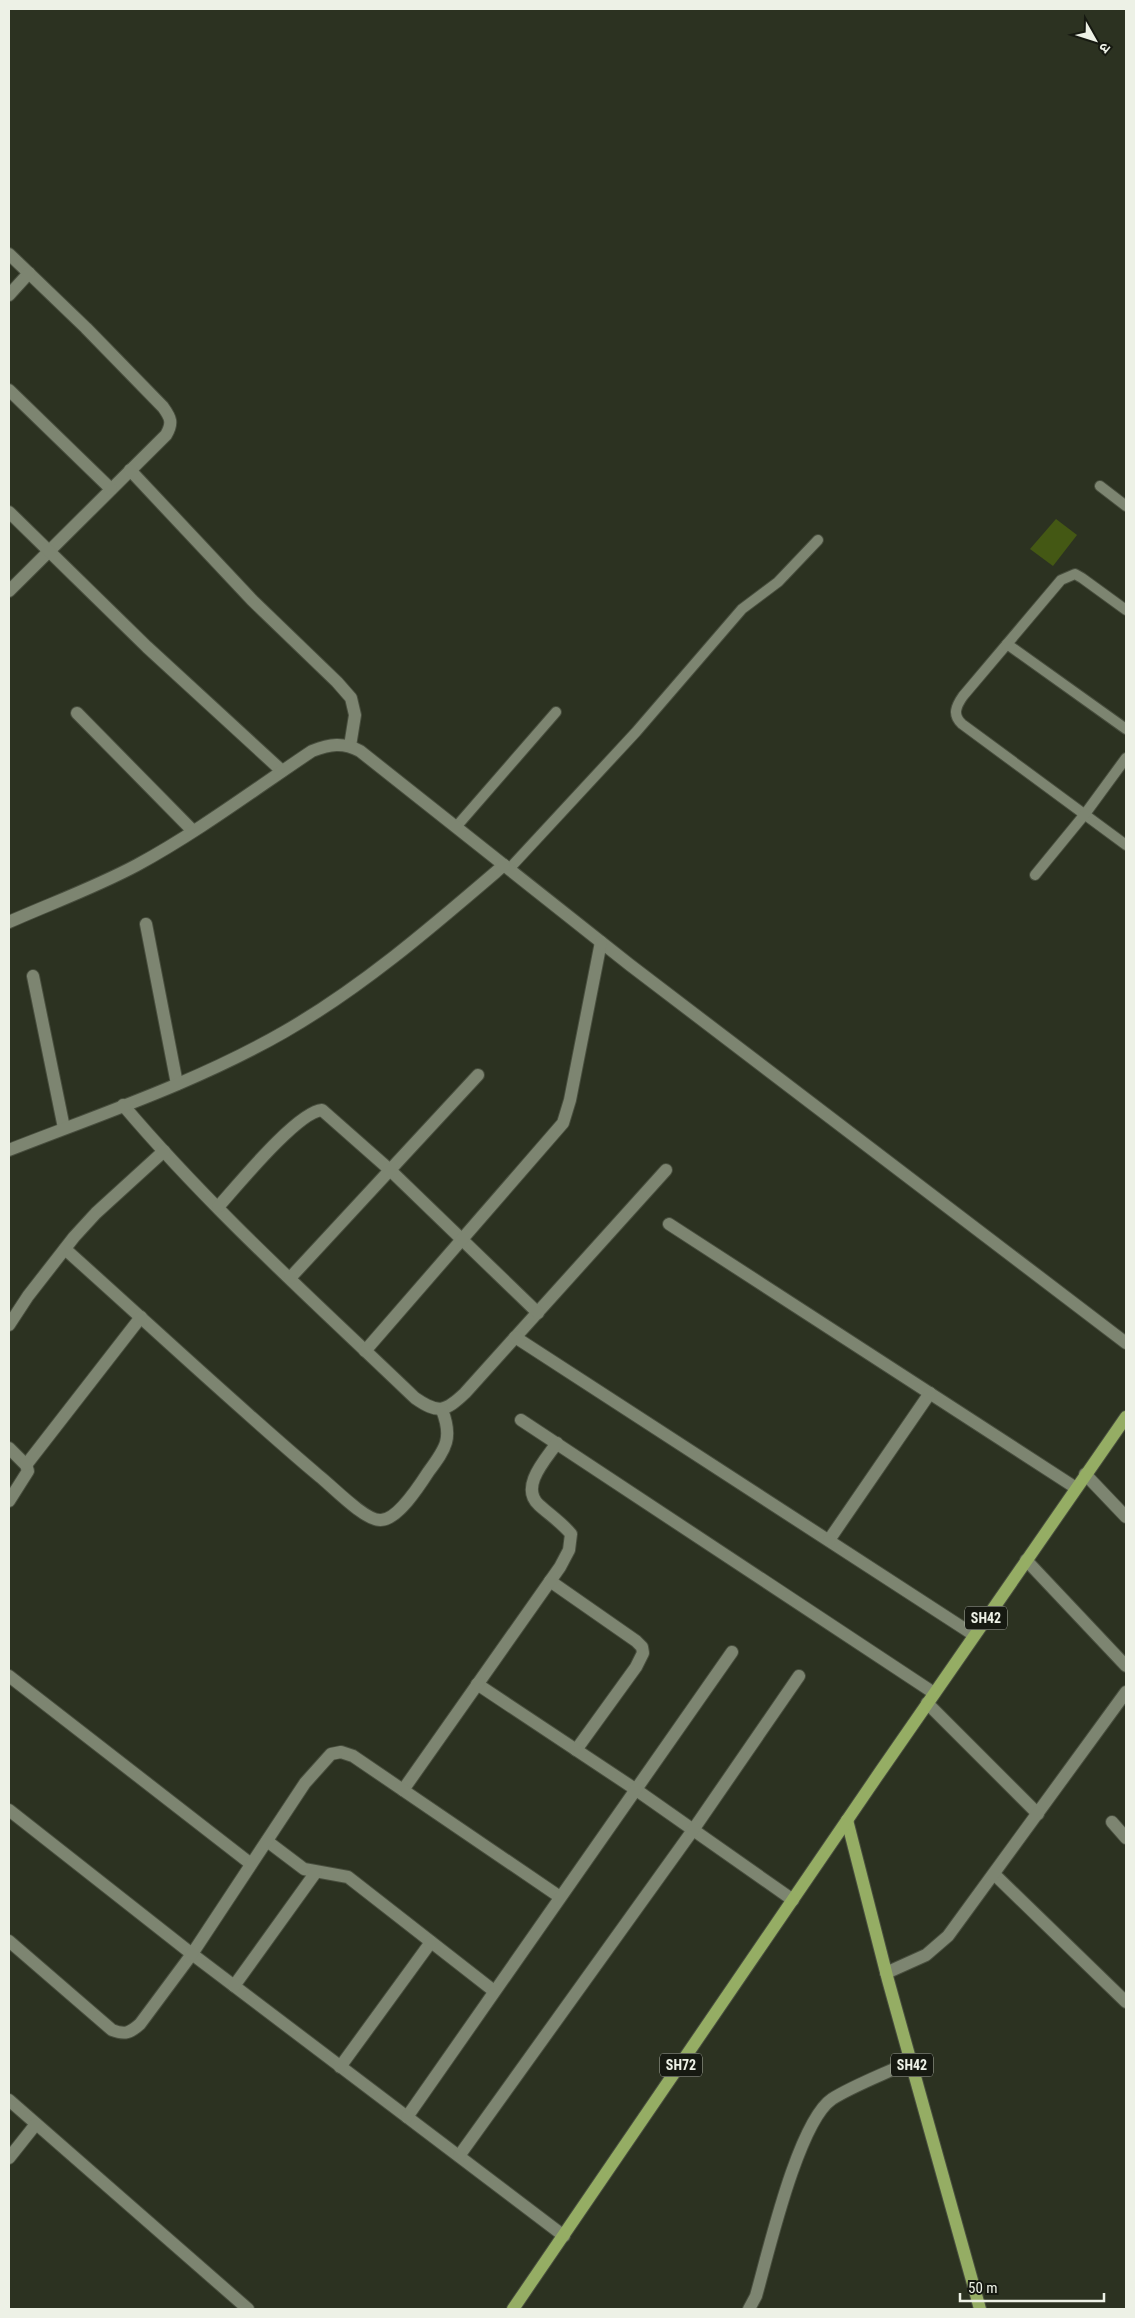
<svg xmlns="http://www.w3.org/2000/svg" width="1135" height="2318" viewBox="0 0 1135 2318" font-family="'Roboto Condensed','Noto Sans Devanagari',sans-serif">
  <style>
    .building { fill: #445814 }
    .lines { fill: none; stroke-linecap: round; stroke-linejoin: round }
    .lane-casing { stroke: #484e3e; stroke-width: 12 }
    .street-casing { stroke: #484e3e; stroke-width: 14 }
    .primary-casing { stroke: #484e3e; stroke-width: 14 }
    .lane { stroke: #7d8571; stroke-width: 10 }
    .street { stroke: #7d8571; stroke-width: 12 }
    .primary { stroke: #95ad64; stroke-width: 12 }
    .labels { text-anchor: middle; stroke-width: 4.5; stroke-linejoin: round; paint-order: stroke }
    .shield { fill: #161911; stroke: #acb0a6; stroke-width: 1 }
    .shield-label { font-size: 14px; font-weight: bold; fill: #edf1e6 }
  </style>
  <rect width="100%" height="100%" fill="#2c3221"/>
  <path class="building" d="M 1056,519 L 1077,535 L 1053,566 L 1030,549 Z"/>
  <g class="lines">
    <g class="lane-casing">
      <g id="lane">
        <path d="M 1100,486 L 1126,506"/>
        <path d="M 1126,610 L 1082,578 L 1075,574 L 1061,580 L 963,696 C 956,706 952,715 962,724 L 1126,845"/>
        <path d="M 1007,644 L 1126,729"/>
        <path d="M 456,827 L 556,712"/>
        <path d="M 509,869 L 636,732 L 742,609 L 778,582 L 818,540"/>
        <path d="M 1035,875 L 1085,814 L 1126,758"/>
      </g>
    </g>
    <g class="street-casing">
      <g id="street">
        <path d="M 9,254 L 86,328 L 163,407 C 171,418 173,423 166,435 L 9,591"/>
        <path d="M 9,295 L 29,273"/>
        <path d="M 9,390 L 111,489"/>
        <path d="M 130,470 L 252,600 L 337,682 L 351,698 L 355,715 L 350,746"/>
        <path d="M 9,512 L 147,647 L 282,771"/>
        <path d="M 77,713 L 193,831"/>
        <path d="M 9,922 C 52,903 96,887 137,865 C 198,832 255,789 312,751 C 330,744 343,742 360,751 L 630,965 L 1126,1343"/>
        <path d="M 146,924 L 177,1084"/>
        <path d="M 33,976 L 64,1128"/>
        <path d="M 123,1105 C 212,1210 316,1303 415,1398 C 438,1414 445,1412 465,1393 L 666,1170"/>
        <path d="M 9,1150 C 101,1114 197,1082 284,1032 C 364,986 434,925 504,865"/>
        <path d="M 218,1207 C 237,1186 297,1112 322,1110 L 390,1170 L 538,1313"/>
        <path d="M 669,1224 L 1076,1488"/>
        <path d="M 65,1249 C 150,1325 233,1403 319,1476 C 332,1486 364,1520 380,1520 C 397,1521 420,1485 429,1471 C 446,1448 453,1438 442,1410"/>
        <path d="M 290,1278 L 478,1075"/>
        <path d="M 9,1325 L 28,1296 L 74,1237 L 96,1213 L 164,1151"/>
        <path d="M 515,1337 L 974,1635"/>
        <path d="M 365,1351 L 563,1123 L 570,1100 L 601,942"/>
        <path d="M 521,1420 L 934,1693"/>
        <path d="M 9,1448 L 26,1465 L 28,1471 L 9,1501"/>
        <path d="M 26,1465 L 141,1317"/>
        <path d="M 1085,1474 L 1126,1517"/>
        <path d="M 829,1540 L 930,1393"/>
        <path d="M 1026,1560 L 1126,1666"/>
        <path d="M 550,1581 L 636,1641 L 642,1647 L 643,1653 L 636,1667 L 576,1750"/>
        <path d="M 9,1676 L 251,1864"/>
        <path d="M 477,1684 L 635,1789 L 793,1900"/>
        <path d="M 927,1703 L 1038,1814"/>
        <path d="M 403,1790 L 560,1567 L 569,1550 L 571,1534 C 562,1523 550,1515 539,1505 C 519,1487 546,1459 557,1443"/>
        <path d="M 9,1810 L 192,1954 L 564,2236"/>
        <path d="M 1112,1822 L 1126,1838"/>
        <path d="M 267,1841 L 304,1869 L 348,1877 L 494,1991"/>
        <path d="M 994,1874 L 1126,2002"/>
        <path d="M 9,1941 L 112,2030 C 125,2035 130,2033 140,2024 L 192,1954 L 305,1783 L 331,1754 L 341,1752 L 353,1756 L 560,1897"/>
        <path d="M 886,1973 L 926,1955 L 948,1936 L 1126,1692"/>
        <path d="M 234,1986 L 316,1872"/>
        <path d="M 340,2067 L 431,1942"/>
        <path d="M 9,2100 L 248,2309"/>
        <path d="M 407,2117 L 732,1652"/>
        <path d="M 459,2156 L 693,1830 L 799,1676"/>
        <path d="M 9,2158 L 36,2124"/>
        <path d="M 749,2309 L 756,2296 C 768,2254 798,2122 832,2099 C 854,2085 887,2073 911,2061"/>
      </g>
    </g>
    <g class="primary-casing">
      <g id="primary">
        <path d="M 847,1820 L 888,1980 L 980,2309"/>
        <path d="M 513,2309 L 880,1772 L 1126,1417"/>
      </g>
    </g>
    <use href="#lane" class="lane"/>
    <use href="#street" class="street"/>
    <use href="#primary" class="primary"/>
  </g>
  <g class="labels">
    <g class="shield">
      <rect x="965" y="1606.5" width="42" height="23" rx="4"/>
      <rect x="660" y="2053.5" width="42" height="23" rx="4"/>
      <rect x="891" y="2053.5" width="42" height="23" rx="4"/>
    </g>
    <g class="shield-label">
      <text x="986" y="1623">SH42</text>
      <text x="681" y="2070">SH72</text>
      <text x="912" y="2070">SH42</text>
    </g>
  </g>
  <rect width="1135" height="2318" fill="none" stroke="#edf1e6" stroke-width="20"/>
  <g transform="translate(1095 40) rotate(129)" stroke="#161911" stroke-width="4" paint-order="stroke">
  <path d="M0-4L9 19L0 12L-9 19Z" fill="#edf1e6"/>
  <text y="-8" font-size="14" font-weight="bold" text-anchor="middle" fill="#edf1e6">उ</text>
  </g>
  <path d="M960 2293v8h144v-8" fill="none" stroke="#edf1e6" stroke-width="2.5"/>
  <text x="968" y="2293" font-size="15" fill="#edf1e6" stroke="#161911" stroke-width="4" paint-order="stroke">50 m</text>
</svg>
